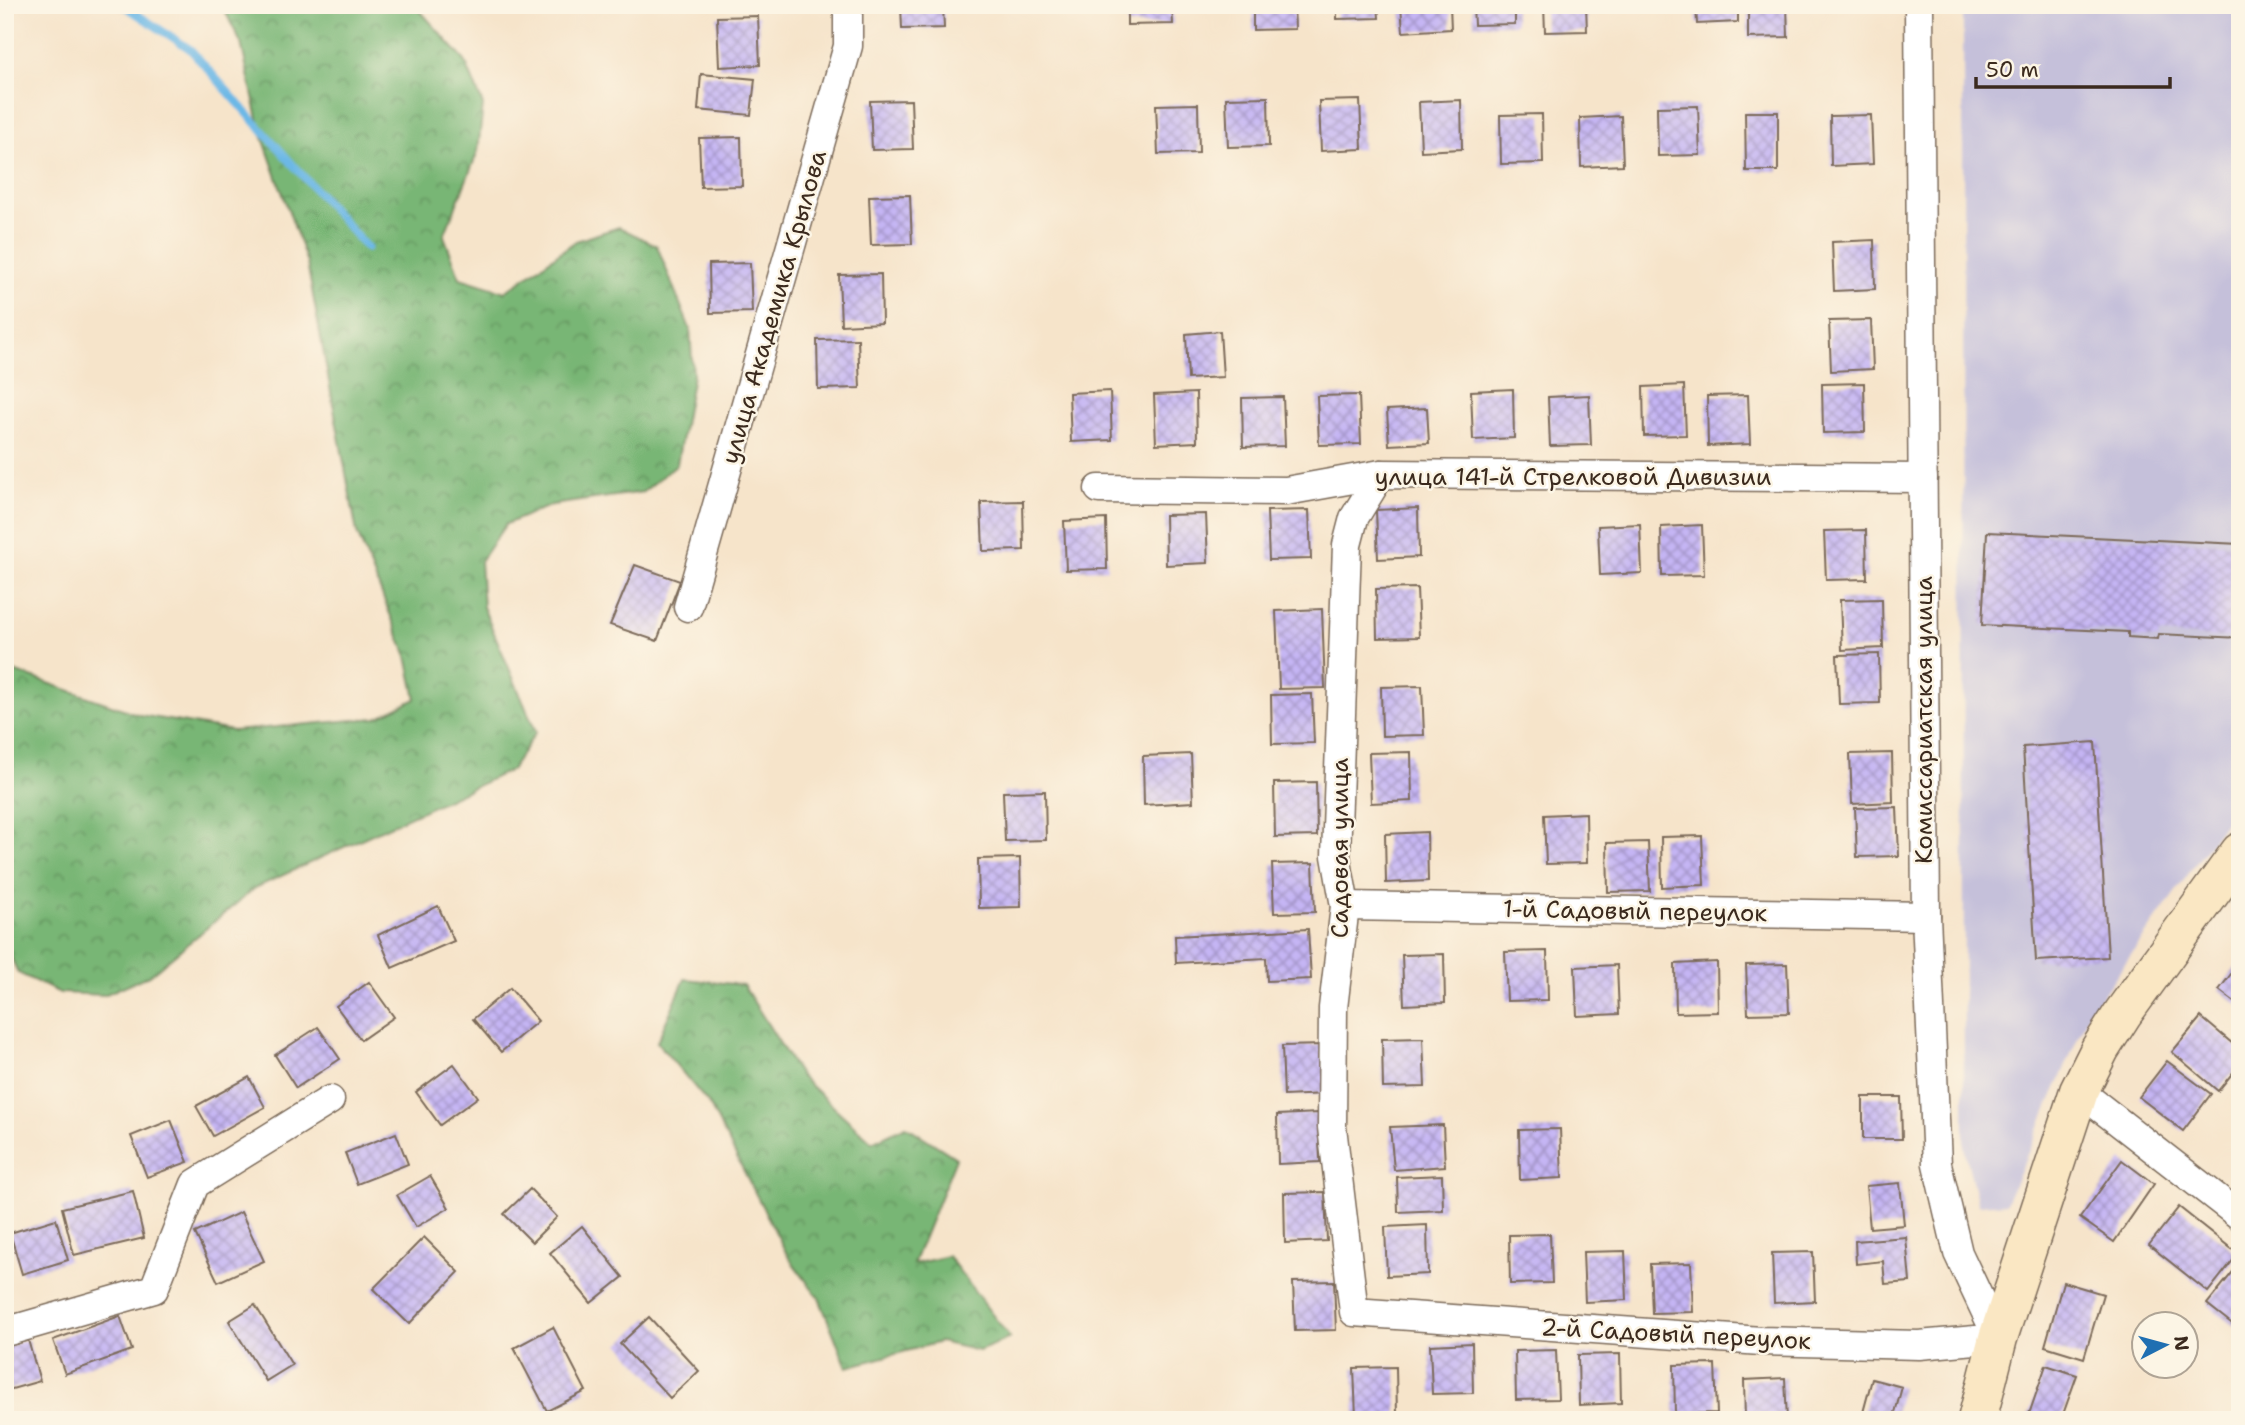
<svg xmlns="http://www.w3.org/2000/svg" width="2245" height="1425" viewBox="0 0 2245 1425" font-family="'Shantell Sans',sans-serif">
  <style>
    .industrial { fill: #c5c0da }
    .forest { fill: url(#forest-crowns); stroke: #5a704a; stroke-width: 2 }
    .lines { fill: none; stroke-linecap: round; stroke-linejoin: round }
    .stream { stroke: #6cb8e6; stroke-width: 8 }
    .building { fill: url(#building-cross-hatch) }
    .street-casing { stroke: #7c6b5a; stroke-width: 31 }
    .secondary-casing { stroke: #7c6b5a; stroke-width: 41 }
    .street { stroke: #fff; stroke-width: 28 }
    .secondary { stroke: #fae7c3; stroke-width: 38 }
    .labels { text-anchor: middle; stroke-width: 5; stroke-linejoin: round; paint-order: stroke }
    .street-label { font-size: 24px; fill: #3b2a1e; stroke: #fcf5e5 }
  </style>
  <defs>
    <pattern id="forest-crowns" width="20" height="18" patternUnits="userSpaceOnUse" patternTransform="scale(1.75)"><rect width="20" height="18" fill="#78b675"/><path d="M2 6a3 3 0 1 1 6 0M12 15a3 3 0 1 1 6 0" fill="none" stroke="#64945f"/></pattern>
    <pattern id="building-cross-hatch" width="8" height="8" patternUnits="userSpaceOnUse" patternTransform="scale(1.75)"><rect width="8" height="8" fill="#c5b5f4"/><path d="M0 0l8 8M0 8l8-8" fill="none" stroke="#a193c5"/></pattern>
  </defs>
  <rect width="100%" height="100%" fill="#fcf5e5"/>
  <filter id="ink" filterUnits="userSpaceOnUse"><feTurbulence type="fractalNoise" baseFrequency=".0143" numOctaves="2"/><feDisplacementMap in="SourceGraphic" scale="14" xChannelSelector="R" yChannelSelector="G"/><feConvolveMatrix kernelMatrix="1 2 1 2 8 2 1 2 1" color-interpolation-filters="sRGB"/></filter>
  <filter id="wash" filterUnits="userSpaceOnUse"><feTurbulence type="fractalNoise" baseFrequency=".00686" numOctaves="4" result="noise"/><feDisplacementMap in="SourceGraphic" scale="28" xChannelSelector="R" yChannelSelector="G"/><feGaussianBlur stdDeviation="1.57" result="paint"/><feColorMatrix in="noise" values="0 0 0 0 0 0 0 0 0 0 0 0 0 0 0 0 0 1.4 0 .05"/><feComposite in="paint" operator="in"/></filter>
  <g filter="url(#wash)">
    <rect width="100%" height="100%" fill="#f6e4ca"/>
    <path class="industrial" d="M 1963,5 L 2240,5 L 2240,801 L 2087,1017 L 2006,1203 L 1978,1205 L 1964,1147 Z"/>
    <g class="forest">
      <path d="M 222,5 L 415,5 L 465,61 L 483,105 L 478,151 L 444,236 L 460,278 L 505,292 L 576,241 L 619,227 L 657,246 L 690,329 L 693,375 L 677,464 L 643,492 L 552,505 L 506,524 L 480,561 L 483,607 L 536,732 L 511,770 L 255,888 L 150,975 L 104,995 L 60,993 L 18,973 L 5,944 L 5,668 L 140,715 L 233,731 L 376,718 L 416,699 L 407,656 L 357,533 L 307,263 L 261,132 L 241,43 Z"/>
      <path d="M 685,979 L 743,985 L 801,1077 L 872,1142 L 906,1126 L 956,1158 L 913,1264 L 948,1256 L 1010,1338 L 979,1351 L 940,1342 L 847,1367 L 819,1298 L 789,1258 L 709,1104 L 657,1042 Z"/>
    </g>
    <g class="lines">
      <path class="stream" d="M 123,5 L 190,49 L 367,248"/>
    </g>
    <g id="blocks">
      <g class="building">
        <path d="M 901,5 L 943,5 L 944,28 L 902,29 Z"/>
        <path d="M 1127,5 L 1172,5 L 1173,24 L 1127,25 Z"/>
        <path d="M 1253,5 L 1294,5 L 1295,29 L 1253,30 Z"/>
        <path d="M 1337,5 L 1378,5 L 1379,18 L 1337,19 Z"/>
        <path d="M 1401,5 L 1450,5 L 1451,29 L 1403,32 Z"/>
        <path d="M 1473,5 L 1515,5 L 1515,24 L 1474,25 Z"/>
        <path d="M 1544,5 L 1586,5 L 1587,31 L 1545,32 Z"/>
        <path d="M 1696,5 L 1738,5 L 1738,22 L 1697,24 Z"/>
        <path d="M 1748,5 L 1787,5 L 1788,37 L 1748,38 Z"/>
        <path d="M 758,16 L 760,65 L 719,67 L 717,17 Z"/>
        <path d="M 701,74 L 755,79 L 751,115 L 698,110 Z"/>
        <path d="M 1268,97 L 1269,146 L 1228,147 L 1226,98 Z"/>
        <path d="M 911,100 L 913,149 L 872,150 L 870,101 Z"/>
        <path d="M 1360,100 L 1362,149 L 1321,151 L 1319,101 Z"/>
        <path d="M 1461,100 L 1462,149 L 1421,151 L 1419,102 Z"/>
        <path d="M 1198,104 L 1199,153 L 1158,154 L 1156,105 Z"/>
        <path d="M 1698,106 L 1700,155 L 1658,156 L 1657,107 Z"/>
        <path d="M 1745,112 L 1778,112 L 1778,171 L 1746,171 Z"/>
        <path d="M 1542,114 L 1543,163 L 1501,164 L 1500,115 Z"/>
        <path d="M 1871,115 L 1873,164 L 1831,166 L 1830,116 Z"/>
        <path d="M 1621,116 L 1623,165 L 1581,167 L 1580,118 Z"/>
        <path d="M 741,137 L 742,186 L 701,187 L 699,138 Z"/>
        <path d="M 910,195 L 912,244 L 871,245 L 869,196 Z"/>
        <path d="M 1874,240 L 1875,289 L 1834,291 L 1832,242 Z"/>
        <path d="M 750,263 L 752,312 L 710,313 L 709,264 Z"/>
        <path d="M 881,274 L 882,323 L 841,325 L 839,275 Z"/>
        <path d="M 1871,320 L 1873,369 L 1831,371 L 1829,321 Z"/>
        <path d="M 1220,331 L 1223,377 L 1188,379 L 1186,334 Z"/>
        <path d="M 858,339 L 860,388 L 818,389 L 817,340 Z"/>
        <path d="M 1864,383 L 1865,432 L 1823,433 L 1822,384 Z"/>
        <path d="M 1684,385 L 1686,435 L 1644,436 L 1643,387 Z"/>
        <path d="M 1513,389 L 1514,438 L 1473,440 L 1471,391 Z"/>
        <path d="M 1110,391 L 1112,440 L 1071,442 L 1069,393 Z"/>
        <path d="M 1196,393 L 1197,442 L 1156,444 L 1154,395 Z"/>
        <path d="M 1359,395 L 1361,444 L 1319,445 L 1317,396 Z"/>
        <path d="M 1589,395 L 1591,445 L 1550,446 L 1548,397 Z"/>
        <path d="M 1748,395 L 1750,444 L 1708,446 L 1707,396 Z"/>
        <path d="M 1283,397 L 1285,446 L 1243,447 L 1242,398 Z"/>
        <path d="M 1427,408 L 1429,443 L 1389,445 L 1387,410 Z"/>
        <path d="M 1023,501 L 1024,550 L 983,551 L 981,502 Z"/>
        <path d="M 1418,508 L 1419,557 L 1378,559 L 1376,510 Z"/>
        <path d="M 1309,510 L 1311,559 L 1269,560 L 1267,511 Z"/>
        <path d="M 1206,514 L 1208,563 L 1166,565 L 1165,515 Z"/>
        <path d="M 1106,519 L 1107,569 L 1066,570 L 1064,521 Z"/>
        <path d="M 1640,524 L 1642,573 L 1600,575 L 1598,526 Z"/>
        <path d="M 1702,525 L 1704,575 L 1662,576 L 1661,527 Z"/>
        <path d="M 1866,530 L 1867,579 L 1826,580 L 1824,531 Z"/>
        <path d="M 1987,532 L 2240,544 L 2240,638 L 2159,634 L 2158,639 L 2128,637 L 2128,632 L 1982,625 Z"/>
        <path d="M 635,565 L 680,581 L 657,641 L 610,625 Z"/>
        <path d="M 1417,588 L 1419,637 L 1377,638 L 1376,589 Z"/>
        <path d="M 1882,599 L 1883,648 L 1842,650 L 1840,600 Z"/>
        <path d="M 1322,609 L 1325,688 L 1279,689 L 1276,611 Z"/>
        <path d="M 1879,654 L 1880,703 L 1839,704 L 1837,655 Z"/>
        <path d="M 1422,686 L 1424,735 L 1382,736 L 1381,687 Z"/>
        <path d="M 1312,694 L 1314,743 L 1272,744 L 1271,695 Z"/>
        <path d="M 2095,742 L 2108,957 L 2036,961 L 2023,747 Z"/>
        <path d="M 1411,752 L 1412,801 L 1371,803 L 1369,753 Z"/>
        <path d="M 1892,753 L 1893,802 L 1852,804 L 1850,754 Z"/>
        <path d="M 1191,754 L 1193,802 L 1144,805 L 1143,756 Z"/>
        <path d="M 1316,782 L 1317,836 L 1275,837 L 1274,783 Z"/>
        <path d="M 1045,791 L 1046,840 L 1005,841 L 1003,792 Z"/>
        <path d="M 1897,807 L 1899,856 L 1857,857 L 1855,808 Z"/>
        <path d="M 1586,813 L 1587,863 L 1546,864 L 1544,815 Z"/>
        <path d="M 1427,832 L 1428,881 L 1386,883 L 1385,834 Z"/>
        <path d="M 1702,836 L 1704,885 L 1662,887 L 1661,837 Z"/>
        <path d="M 1648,842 L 1650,891 L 1608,892 L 1607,843 Z"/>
        <path d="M 1020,858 L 1021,907 L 979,908 L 978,859 Z"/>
        <path d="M 1313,863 L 1315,912 L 1274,913 L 1272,864 Z"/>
        <path d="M 438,906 L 454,941 L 392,968 L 378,935 Z"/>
        <path d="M 1308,929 L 1311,979 L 1267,981 L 1266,958 L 1176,963 L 1175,936 Z"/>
        <path d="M 1547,951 L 1548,1000 L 1507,1001 L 1505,952 Z"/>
        <path d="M 1444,954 L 1445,1003 L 1404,1005 L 1402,955 Z"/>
        <path d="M 1717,962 L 1718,1012 L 1676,1013 L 1675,964 Z"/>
        <path d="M 2240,962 L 2240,1006 L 2219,990 Z"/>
        <path d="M 1787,964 L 1789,1013 L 1748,1014 L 1746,965 Z"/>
        <path d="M 1617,965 L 1619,1014 L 1577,1016 L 1575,967 Z"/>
        <path d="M 369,982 L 394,1017 L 361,1040 L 336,1006 Z"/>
        <path d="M 510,988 L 538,1021 L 501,1052 L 473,1019 Z"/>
        <path d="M 2201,1017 L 2240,1050 L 2240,1064 L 2218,1091 L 2172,1052 Z"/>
        <path d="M 318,1027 L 340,1059 L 296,1088 L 275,1055 Z"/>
        <path d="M 1423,1038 L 1425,1087 L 1383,1088 L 1382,1039 Z"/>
        <path d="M 1324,1045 L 1326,1094 L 1284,1096 L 1282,1046 Z"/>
        <path d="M 2167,1061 L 2211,1094 L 2183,1131 L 2139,1097 Z"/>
        <path d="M 454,1064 L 478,1097 L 440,1125 L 416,1092 Z"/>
        <path d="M 249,1077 L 265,1107 L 213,1136 L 196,1106 Z"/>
        <path d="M 1863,1097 L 1901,1097 L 1902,1139 L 1863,1139 Z"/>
        <path d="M 1318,1113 L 1320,1162 L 1278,1164 L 1277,1115 Z"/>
        <path d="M 171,1120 L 188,1162 L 147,1177 L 131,1136 Z"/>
        <path d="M 1443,1125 L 1445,1166 L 1394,1170 L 1390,1127 Z"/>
        <path d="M 1560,1129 L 1562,1178 L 1520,1180 L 1519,1130 Z"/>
        <path d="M 396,1133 L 408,1164 L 357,1184 L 345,1153 Z"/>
        <path d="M 2122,1160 L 2154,1184 L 2114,1242 L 2080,1218 Z"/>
        <path d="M 1442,1175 L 1443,1210 L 1398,1212 L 1397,1177 Z"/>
        <path d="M 430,1176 L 449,1208 L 416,1227 L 397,1195 Z"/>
        <path d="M 1900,1183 L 1904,1225 L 1870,1228 L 1866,1186 Z"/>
        <path d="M 530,1189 L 557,1217 L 532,1242 L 504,1214 Z"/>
        <path d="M 133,1191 L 144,1238 L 74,1255 L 62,1208 Z"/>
        <path d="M 1325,1192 L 1327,1241 L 1285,1243 L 1284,1193 Z"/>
        <path d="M 2179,1207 L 2238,1254 L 2208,1292 L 2149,1245 Z"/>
        <path d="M 241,1212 L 264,1261 L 218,1282 L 195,1233 Z"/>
        <path d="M 56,1219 L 68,1260 L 22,1274 L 10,1233 Z"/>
        <path d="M 1427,1225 L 1428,1274 L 1387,1276 L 1385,1227 Z"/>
        <path d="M 582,1226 L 623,1277 L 591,1303 L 550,1253 Z"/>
        <path d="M 1550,1234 L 1552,1283 L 1510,1284 L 1509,1235 Z"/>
        <path d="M 424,1237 L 459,1272 L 409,1324 L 373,1289 Z"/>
        <path d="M 1906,1237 L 1910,1282 L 1885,1284 L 1883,1261 L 1856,1264 L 1855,1241 Z"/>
        <path d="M 1625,1251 L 1627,1300 L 1585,1302 L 1583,1252 Z"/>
        <path d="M 1813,1252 L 1815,1301 L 1774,1303 L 1772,1253 Z"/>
        <path d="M 1691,1263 L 1693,1312 L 1652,1313 L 1650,1264 Z"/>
        <path d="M 2240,1263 L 2240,1330 L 2207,1304 Z"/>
        <path d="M 1334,1281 L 1336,1330 L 1295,1331 L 1293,1282 Z"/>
        <path d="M 2063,1282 L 2103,1294 L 2084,1358 L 2045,1346 Z"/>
        <path d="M 255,1305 L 292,1365 L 266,1381 L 229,1321 Z"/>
        <path d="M 120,1316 L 132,1350 L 65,1374 L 53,1340 Z"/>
        <path d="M 649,1317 L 699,1371 L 670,1398 L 620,1344 Z"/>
        <path d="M 553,1327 L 586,1391 L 547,1411 L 514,1348 Z"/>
        <path d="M 28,1340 L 40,1381 L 5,1391 L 5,1347 Z"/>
        <path d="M 1472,1343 L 1473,1393 L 1432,1394 L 1430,1345 Z"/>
        <path d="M 1556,1350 L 1558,1399 L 1516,1400 L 1515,1351 Z"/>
        <path d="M 1620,1354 L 1621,1403 L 1579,1405 L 1578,1355 Z"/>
        <path d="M 1715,1364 L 1717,1413 L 1675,1414 L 1674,1365 Z"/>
        <path d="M 2046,1365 L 2077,1375 L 2061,1420 L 2027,1420 Z"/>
        <path d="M 1396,1367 L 1397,1416 L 1356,1417 L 1354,1368 Z"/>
        <path d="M 1785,1378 L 1787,1420 L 1745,1420 L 1744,1380 Z"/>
        <path d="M 1872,1379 L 1902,1387 L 1893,1420 L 1861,1420 Z"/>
      </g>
    </g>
  </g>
  <g filter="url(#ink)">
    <use href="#blocks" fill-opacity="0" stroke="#7c6b5a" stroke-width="2"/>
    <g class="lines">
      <g class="street-casing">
        <g id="street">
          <path d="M 1381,474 L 1354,518 L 1347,545 L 1336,856 L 1345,906 L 1333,1008 L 1332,1127 L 1354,1312 L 1761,1341 L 1919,1345 L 1998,1338 L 1958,1253 L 1937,1164 L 1926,916 L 1919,5"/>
          <path d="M 1099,489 L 1286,491 L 1381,474 L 1923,478"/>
          <path d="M 688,607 L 848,46 L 848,5"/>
          <path d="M 1345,906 L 1926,916"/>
          <path d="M 2079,1091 L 2240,1216"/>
          <path d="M 5,1332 L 154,1289 L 195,1184 L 330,1100"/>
        </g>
      </g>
      <g class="secondary-casing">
        <path id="secondary" d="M 1977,1420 L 1998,1338 L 2079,1091 L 2100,1049 L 2123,1013 L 2240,852"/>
      </g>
      <use href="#street" class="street"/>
      <use href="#secondary" class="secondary"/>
    </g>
  </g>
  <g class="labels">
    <g class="street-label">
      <text transform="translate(774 307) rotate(-74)" y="8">улица Академика Крылова</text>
      <text x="1573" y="485">улица 141-й Стрелковой Дивизии</text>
      <text transform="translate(1924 720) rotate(-90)" y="8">Комиссариатская улица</text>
      <text transform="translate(1340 848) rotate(-90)" y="8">Садовая улица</text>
      <text transform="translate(1635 911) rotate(1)" y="8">1-й Садовый переулок</text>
      <text transform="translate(1676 1334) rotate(3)" y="8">2-й Садовый переулок</text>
    </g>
  </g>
  <rect width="2245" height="1425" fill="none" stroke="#fcf5e5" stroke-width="28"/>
  <g transform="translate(2165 1345) rotate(84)"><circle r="33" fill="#fcf5e5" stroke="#afa495" stroke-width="2"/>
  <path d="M0-5L12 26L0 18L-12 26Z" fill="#1f6fb2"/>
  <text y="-10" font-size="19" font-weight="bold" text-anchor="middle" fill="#3b2a1e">N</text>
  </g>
  <path d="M1976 77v10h194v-10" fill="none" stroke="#3b2a1e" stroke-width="3.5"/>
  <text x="1986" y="77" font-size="21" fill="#3b2a1e" stroke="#fcf5e5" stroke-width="5" paint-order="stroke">50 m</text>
</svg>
